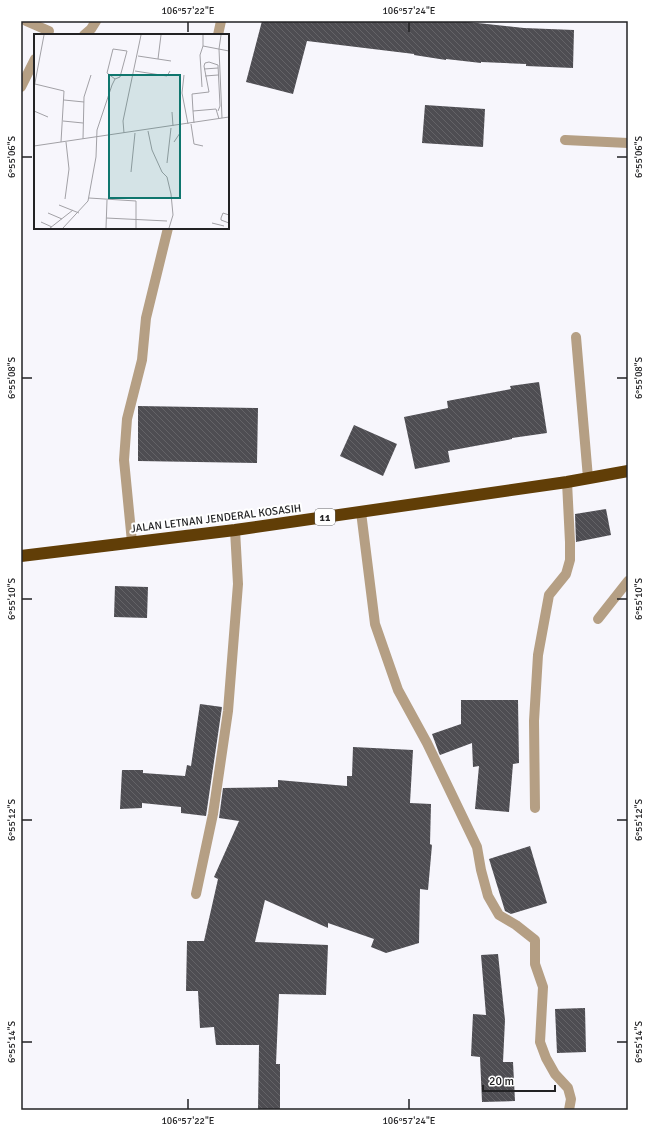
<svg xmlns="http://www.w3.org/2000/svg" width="649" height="1131" viewBox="0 0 649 1131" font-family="Signika,sans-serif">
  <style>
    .building { fill: url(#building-back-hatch) }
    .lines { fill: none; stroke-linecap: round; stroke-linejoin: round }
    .lane { stroke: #b59f84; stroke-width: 10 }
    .street { stroke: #b59f84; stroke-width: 10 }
    .highway { stroke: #613e07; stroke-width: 12 }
    .ticks { fill: none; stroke: #222224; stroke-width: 1.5 }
    .labels { text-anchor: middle; stroke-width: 4; stroke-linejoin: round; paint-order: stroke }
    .shield { fill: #fff; stroke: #646466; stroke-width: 1 }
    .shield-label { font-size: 10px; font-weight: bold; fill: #222224 }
    .street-label { font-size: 11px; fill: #222224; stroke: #fff }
    .inset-road { fill: none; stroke: #a2a1a6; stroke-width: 1 }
    .view { fill: #0f766e; fill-opacity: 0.15; stroke: #0f766e; stroke-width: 2 }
    .inset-edge { fill: none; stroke: #222224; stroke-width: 2 }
    .neatline { fill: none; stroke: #222224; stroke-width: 1.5 }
    .ticks-label { font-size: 10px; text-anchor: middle; fill: #222224 }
  </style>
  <defs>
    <pattern id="building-back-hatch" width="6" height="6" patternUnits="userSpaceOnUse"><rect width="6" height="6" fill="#4e4d52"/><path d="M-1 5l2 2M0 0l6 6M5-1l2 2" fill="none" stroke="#646367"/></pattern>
  </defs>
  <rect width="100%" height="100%" fill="#f7f6fc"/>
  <g class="building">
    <path d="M 262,21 L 459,21 L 524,28 L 574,30 L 573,68 L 526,66 L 526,64 L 481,62 L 481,63 L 446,59 L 446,60 L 414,55 L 414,54 L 307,41 L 293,94 L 246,82 Z"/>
    <path d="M 425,105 L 485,109 L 483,147 L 422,143 Z"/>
    <path d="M 539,382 L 547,433 L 512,438 L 512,439 L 448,451 L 450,462 L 415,469 L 404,417 L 448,408 L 447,401 L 511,389 L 510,386 Z"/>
    <path d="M 138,406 L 258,408 L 257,463 L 138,461 Z"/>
    <path d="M 354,425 L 397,444 L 383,476 L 340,456 Z"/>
    <path d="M 606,509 L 611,535 L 576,542 L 575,514 Z"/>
    <path d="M 115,586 L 148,587 L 147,618 L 114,617 Z"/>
    <path d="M 461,700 L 518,700 L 519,763 L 513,764 L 509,812 L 475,809 L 479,766 L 473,767 L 472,743 L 440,755 L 439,753 L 432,734 L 461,724 Z"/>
    <path d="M 200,704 L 222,707 L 206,816 L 181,813 L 181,807 L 142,803 L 142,808 L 120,809 L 122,770 L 143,770 L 143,773 L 185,776 L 187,765 L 191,766 Z"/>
    <path d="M 353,747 L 413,750 L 410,803 L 431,804 L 430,844 L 432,845 L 428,890 L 420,889 L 419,943 L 386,953 L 371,947 L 374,939 L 328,923 L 328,928 L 265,900 L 255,942 L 328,945 L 326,995 L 279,994 L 276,1064 L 280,1064 L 280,1110 L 258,1110 L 259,1045 L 216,1045 L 214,1027 L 200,1028 L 198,991 L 186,991 L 187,941 L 204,941 L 218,879 L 214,877 L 239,821 L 219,818 L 223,788 L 278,787 L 278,780 L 347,786 L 347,776 L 352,776 Z"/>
    <path d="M 530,846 L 547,903 L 511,914 L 505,911 L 489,859 Z"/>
    <path d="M 498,954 L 505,1020 L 503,1062 L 513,1062 L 515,1101 L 482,1102 L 480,1057 L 471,1056 L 473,1014 L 486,1015 L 481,955 Z"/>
    <path d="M 585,1008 L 586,1052 L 557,1053 L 555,1009 Z"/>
  </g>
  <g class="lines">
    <g class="lane">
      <path d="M 565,140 L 628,143"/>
      <path d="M 576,337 L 588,478"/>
      <path d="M 598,619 L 628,581"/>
    </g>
    <g class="street">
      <path d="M 26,21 L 49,31"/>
      <path d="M 84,35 L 91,29 L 96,21"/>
      <path d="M 218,35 L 221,21"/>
      <path d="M 21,87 L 35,59"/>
      <path d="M 361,512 L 375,624 L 398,690 L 427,743 L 477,847 L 481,870 L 488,896 L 499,915 L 516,925 L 535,940 L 535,964 L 543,987 L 540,1042 L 546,1058 L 555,1074 L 568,1088 L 571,1099 L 569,1110"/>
      <path d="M 132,542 L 124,460 L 127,419 L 142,360 L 146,318 L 168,228"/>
      <path d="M 535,808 L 534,721 L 538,655 L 549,595 L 566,574 L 570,560 L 570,542 L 567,482"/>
      <path d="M 196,894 L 213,814 L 228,711 L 238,584 L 235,530"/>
    </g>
    <path class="highway" d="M 21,556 L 235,530 L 567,482 L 628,471"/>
  </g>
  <path class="ticks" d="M 188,22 L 188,32M 409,22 L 409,32M 22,157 L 32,157M 617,157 L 627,157M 22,378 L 32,378M 617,378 L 627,378M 22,599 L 32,599M 617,599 L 627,599M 22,820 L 32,820M 617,820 L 627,820M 22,1042 L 32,1042M 617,1042 L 627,1042M 188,1099 L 188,1109M 409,1099 L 409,1109"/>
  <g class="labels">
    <rect class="shield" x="315" y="509" width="20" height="16" rx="3"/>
    <g class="shield-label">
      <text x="325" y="521">11</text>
    </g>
    <g class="street-label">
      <text transform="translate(216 518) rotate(-7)" y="4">JALAN LETNAN JENDERAL KOSASIH</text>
    </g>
  </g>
  <g transform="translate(34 34)">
    <rect width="195" height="195" fill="#f7f6fc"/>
    <path class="inset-road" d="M 169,1 L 169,12 L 195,17M 187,1 L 185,15 L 188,84M 104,22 L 137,27M 124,25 L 127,1M 170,35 L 184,34M 101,37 L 133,42 L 136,37M 150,41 L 148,59 L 154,90M 171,42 L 184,41M 1,50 L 30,57 L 27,108M 168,53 L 166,21 L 169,12M 0,54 L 10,1M 30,66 L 50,68M 0,77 L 14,83M 159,77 L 158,60 L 175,58 L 170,32 L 171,29 L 175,28 L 184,31 L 186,72 L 184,77M 138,78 L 139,92M 29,87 L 49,89M 160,89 L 159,77 L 182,75 L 185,85M 157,90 L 160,110 L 169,112M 114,97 L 118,116 L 128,138 L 133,143 L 137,160 L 139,181 L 135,194M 90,99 L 89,87 L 107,1M 49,105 L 50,63 L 57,41M 140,108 L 146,99 L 146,92M 0,112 L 195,83M 133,129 L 137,94M 97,138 L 101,99M 55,164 L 102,167 L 102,194M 31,165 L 35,135 L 32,108M 25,171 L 45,179M 14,179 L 28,185M 195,181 L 189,179 L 187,184 L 187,186 L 195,189M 72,184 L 133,187M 7,188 L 18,193M 178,189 L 190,192M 16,194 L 39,176M 29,194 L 54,167 L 62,123 L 63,96 L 78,51 L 81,45 L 86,43 L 93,17 L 79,15 L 73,39 L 81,45M 72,194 L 73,166"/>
    <path class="view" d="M 75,41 L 146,41 L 146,164 L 75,164 Z"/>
    <rect width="195" height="195" class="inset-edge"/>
  </g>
  <rect width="649" height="1131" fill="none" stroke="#ffffff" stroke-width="44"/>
  <path d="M483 1085v6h72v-6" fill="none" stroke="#222224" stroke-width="2"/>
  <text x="489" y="1085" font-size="12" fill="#222224" stroke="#ffffff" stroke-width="3" paint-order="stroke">20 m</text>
  <rect x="22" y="22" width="605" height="1087" class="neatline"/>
  <g class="ticks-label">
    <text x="188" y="14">106°57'22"E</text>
    <text x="409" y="14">106°57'24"E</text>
    <text transform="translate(11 157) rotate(-90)" y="4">6°55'06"S</text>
    <text transform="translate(638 157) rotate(-90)" y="4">6°55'06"S</text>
    <text transform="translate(11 378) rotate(-90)" y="4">6°55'08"S</text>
    <text transform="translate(638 378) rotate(-90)" y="4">6°55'08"S</text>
    <text transform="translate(11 599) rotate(-90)" y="4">6°55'10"S</text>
    <text transform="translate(638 599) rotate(-90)" y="4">6°55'10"S</text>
    <text transform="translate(11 820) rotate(-90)" y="4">6°55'12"S</text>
    <text transform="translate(638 820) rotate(-90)" y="4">6°55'12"S</text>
    <text transform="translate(11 1042) rotate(-90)" y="4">6°55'14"S</text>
    <text transform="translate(638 1042) rotate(-90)" y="4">6°55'14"S</text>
    <text x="188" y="1124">106°57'22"E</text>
    <text x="409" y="1124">106°57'24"E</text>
  </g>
</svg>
